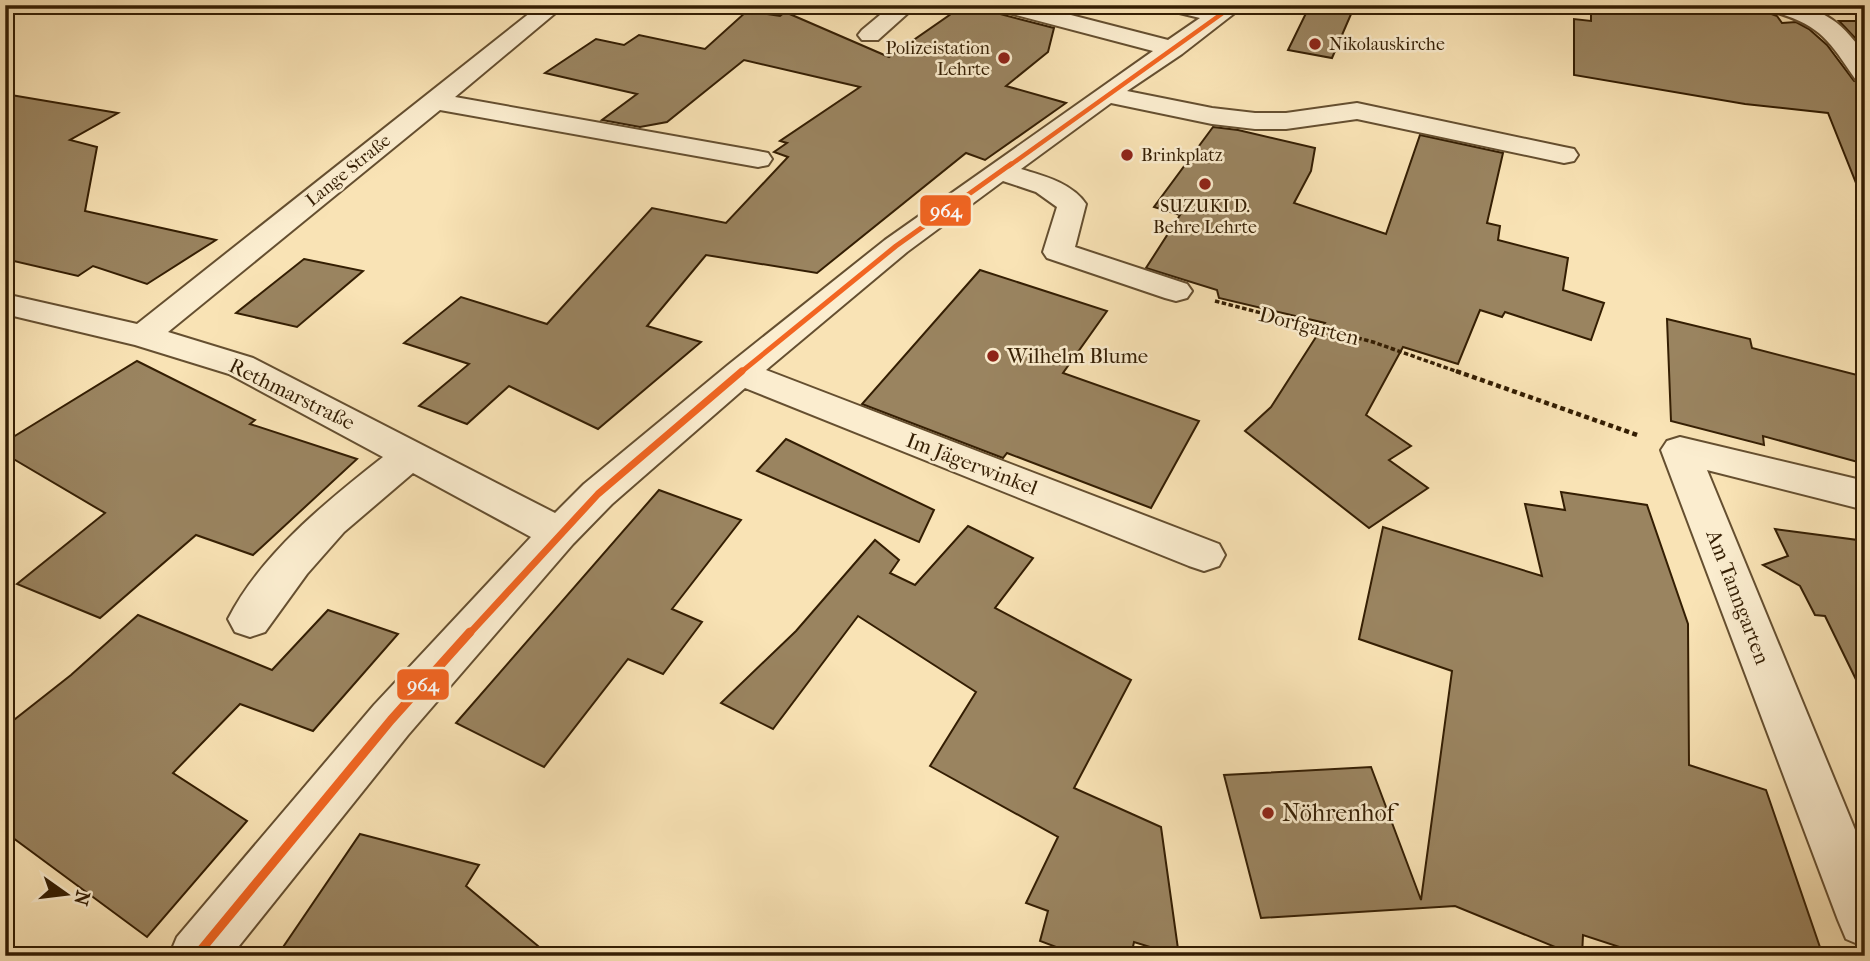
<svg xmlns="http://www.w3.org/2000/svg" width="1870" height="961" viewBox="0 0 1870 961" font-family="'IM FELL French Canon',serif">
  <style>
    .building { fill: #9a8460; stroke: #341e03; stroke-width: 2 }
    .lines { fill: none; stroke-linecap: round; stroke-linejoin: round }
    .minor-casing { stroke: #654f30; stroke-width: 4 }
    .path-far1 { stroke: #341e03; stroke-width: 3.5; stroke-dasharray: 4.5 2.5; stroke-linecap: butt }
    .path { stroke: #341e03; stroke-width: 4.5; stroke-dasharray: 5 3.5; stroke-linecap: butt }
    .minor { fill: #fbedcf; fill-rule: evenodd }
    .bus-1-far3-casing { stroke: #fbedcf; stroke-width: 8 }
    .bus-1-far2-casing { stroke: #fbedcf; stroke-width: 10 }
    .bus-1-far1-casing { stroke: #fbedcf; stroke-width: 12 }
    .bus-1-casing { stroke: #fbedcf; stroke-width: 14 }
    .bus-1-far3 { stroke: #f26522; stroke-width: 4.5 }
    .bus-1-far2 { stroke: #f26522; stroke-width: 5 }
    .bus-1-far1 { stroke: #f26522; stroke-width: 7 }
    .bus-1 { stroke: #f26522; stroke-width: 9 }
    .poi-dot { fill: #8f2418; stroke: #fbedcf; stroke-width: 2.5 }
    .labels { text-anchor: middle; stroke-width: 5; stroke-linejoin: round; paint-order: stroke }
    .far-poi-label { font-size: 18px; fill: #341e03; stroke: #fbedcf; text-anchor: start }
    .far-street-label { font-size: 18px; fill: #341e03; stroke: #fbedcf }
    .street-label { font-size: 21px; fill: #341e03; stroke: #fbedcf }
    .poi-label { font-size: 21px; fill: #341e03; stroke: #fbedcf; text-anchor: start }
    .near-poi-label { font-size: 24px; fill: #341e03; stroke: #fbedcf; text-anchor: start }
    .line-badge { stroke: #fbedcf; stroke-width: 2.5 }
    .badge-label { font-size: 19px; text-anchor: middle; font-weight: bold; fill: #fff }
  </style>
  <rect width="100%" height="100%" fill="#f9e3b5"/>
  <filter id="stains"><feTurbulence type="fractalNoise" baseFrequency=".00286" numOctaves="4"/><feColorMatrix values="0 0 0 0 .2 0 0 0 0 .09 0 0 0 0 .02 0 0 0 .5 -.17"/></filter>
  <radialGradient id="worn" r=".72"><stop offset=".6" stop-color="#630" stop-opacity="0"/><stop offset="1" stop-color="#630" stop-opacity=".3"/></radialGradient>
  <g class="building">
    <path d="M 964,5 L 992,5 L 996,13 L 1054,28 L 1048,52 L 1006,86 L 1066,103 L 985,160 L 966,153 L 817,273 L 706,255 L 647,326 L 701,342 L 598,429 L 509,386 L 467,424 L 419,406 L 469,364 L 404,343 L 461,297 L 547,324 L 652,208 L 726,223 L 788,157 L 774,152 L 787,143 L 780,141 L 860,87 L 744,60 L 667,122 L 640,127 L 602,120 L 637,94 L 545,73 L 596,39 L 624,45 L 639,35 L 705,49 L 747,11 L 780,16 L 785,12 L 889,57 Z"/>
    <path d="M 1310,5 L 1355,5 L 1332,58 L 1288,50 Z"/>
    <path d="M 1591,5 L 1719,5 L 1720,8 L 1766,12 L 1777,16 L 1782,23 L 1796,22 L 1809,29 L 1827,45 L 1854,81 L 1865,84 L 1865,198 L 1862,198 L 1828,113 L 1745,104 L 1574,75 L 1574,19 L 1591,21 Z"/>
    <path d="M 1839,21 L 1865,21 L 1865,50 L 1856,39 Z"/>
    <path d="M 5,94 L 118,113 L 70,140 L 97,147 L 85,211 L 216,240 L 147,284 L 93,266 L 78,276 L 5,259 Z"/>
    <path d="M 1213,127 L 1238,130 L 1315,148 L 1311,171 L 1294,203 L 1386,234 L 1420,135 L 1503,153 L 1487,223 L 1500,226 L 1498,240 L 1568,258 L 1563,290 L 1604,303 L 1591,340 L 1505,312 L 1502,317 L 1480,310 L 1458,364 L 1403,347 L 1366,415 L 1411,446 L 1389,460 L 1428,488 L 1369,528 L 1245,431 L 1271,407 L 1325,323 L 1219,298 L 1217,290 L 1146,268 L 1180,215 L 1154,207 Z"/>
    <path d="M 304,259 L 363,271 L 297,327 L 236,313 Z"/>
    <path d="M 980,270 L 1107,311 L 1063,373 L 1199,421 L 1151,508 L 1007,453 L 1003,458 L 862,404 Z"/>
    <path d="M 1667,319 L 1750,339 L 1752,348 L 1865,377 L 1865,464 L 1763,436 L 1764,445 L 1671,421 Z"/>
    <path d="M 137,361 L 255,420 L 250,424 L 357,459 L 253,555 L 196,535 L 100,618 L 17,584 L 105,513 L 5,454 L 5,442 Z"/>
    <path d="M 786,439 L 934,510 L 919,542 L 757,471 Z"/>
    <path d="M 659,490 L 741,520 L 672,609 L 702,622 L 663,674 L 628,659 L 544,767 L 456,723 Z"/>
    <path d="M 1561,492 L 1647,505 L 1688,624 L 1689,765 L 1766,790 L 1823,956 L 1647,956 L 1583,935 L 1582,956 L 1577,956 L 1455,906 L 1261,918 L 1224,775 L 1371,767 L 1421,900 L 1452,671 L 1359,639 L 1383,527 L 1542,576 L 1525,504 L 1565,510 Z"/>
    <path d="M 968,526 L 1033,558 L 995,608 L 1131,680 L 1074,788 L 1161,827 L 1179,956 L 1134,942 L 1131,956 L 1080,956 L 1040,941 L 1048,911 L 1026,903 L 1058,837 L 930,766 L 976,692 L 858,616 L 773,729 L 721,703 L 796,631 L 875,540 L 899,560 L 890,573 L 915,585 Z"/>
    <path d="M 1775,529 L 1865,541 L 1865,698 L 1825,616 L 1815,615 L 1800,586 L 1763,565 L 1788,556 Z"/>
    <path d="M 328,610 L 398,634 L 313,731 L 240,704 L 173,773 L 247,821 L 147,937 L 5,832 L 5,727 L 71,675 L 138,615 L 272,670 Z"/>
    <path d="M 360,834 L 479,865 L 466,886 L 550,956 L 277,956 Z"/>
  </g>
  <g class="lines">
    <g class="minor-casing">
      <g id="minor">
        <path d="M 540,5 L 565,5 L 455,97 L 758,151 L 768,153 L 772,159 L 768,165 L 758,167 L 440,110 L 168,332 L 253,358 L 555,513 L 584,484 L 728,365 L 885,240 L 1153,51 L 997,10 L 994,5 L 1032,5 L 1168,40 L 1200,18 L 1167,10 L 1164,5 L 1203,5 L 1215,8 L 1219,5 L 1245,5 L 1182,54 L 1127,91 L 1212,108 L 1255,113 L 1286,113 L 1357,103 L 1564,147 L 1574,149 L 1578,155 L 1574,161 L 1564,163 L 1357,119 L 1286,129 L 1255,129 L 1212,124 L 1111,103 L 1021,169 C 1044,176 1072,183 1086,204 L 1075,247 L 1187,284 L 1192,291 L 1187,298 L 1176,301 L 1165,298 L 1047,258 L 1043,252 L 1057,207 L 1036,192 L 1003,181 L 907,252 L 766,370 L 1219,544 L 1225,555 L 1219,566 L 1204,571 L 1189,566 L 745,388 L 612,504 L 573,544 L 408,735 L 231,956 L 169,956 L 177,937 L 374,705 L 531,537 L 413,473 L 344,532 L 307,574 L 265,632 L 250,637 L 235,632 L 228,619 C 261,554 327,501 383,457 L 229,374 L 135,345 L 5,314 L 5,294 L 137,324 Z"/>
        <path d="M 892,5 L 917,5 L 878,40 L 862,40 L 858,35 L 862,30 Z"/>
        <path d="M 1764,5 C 1815,5 1835,12 1865,55 L 1865,82 L 1856,80 C 1827,38 1820,24 1767,10 Z"/>
        <path d="M 1680,437 L 1865,481 L 1865,510 L 1707,470 L 1865,854 L 1865,947 L 1846,939 L 1838,920 L 1661,450 L 1667,441 Z"/>
      </g>
    </g>
    <path class="path-far1" d="M 1215,301 L 1373,342 L 1461,373"/>
    <path class="path" d="M 1456,371 L 1640,436"/>
    <use href="#minor" class="minor"/>
    <g class="bus-1-far3-casing">
      <path id="bus-1-far3" d="M 1009,166 L 1234,5"/>
    </g>
    <g class="bus-1-far2-casing">
      <path id="bus-1-far2" d="M 740,373 L 896,246 L 1011,164"/>
    </g>
    <g class="bus-1-far1-casing">
      <path id="bus-1-far1" d="M 469,634 L 598,494 L 742,371"/>
    </g>
    <g class="bus-1-casing">
      <path id="bus-1" d="M 196,956 L 391,720 L 470,632"/>
    </g>
    <use href="#bus-1-far3" class="bus-1-far3"/>
    <use href="#bus-1-far2" class="bus-1-far2"/>
    <use href="#bus-1-far1" class="bus-1-far1"/>
    <use href="#bus-1" class="bus-1"/>
  </g>
  <g class="poi-dot">
    <circle cx="1315" cy="44" r="7"/>
    <circle cx="1004" cy="58" r="7"/>
    <circle cx="1127" cy="155" r="7"/>
    <circle cx="1205" cy="184" r="7"/>
    <circle cx="993" cy="356" r="7"/>
    <circle cx="1268" cy="813" r="7"/>
  </g>
  <g class="labels">
    <g class="far-poi-label">
      <text x="1329" y="50">Nikolauskirche</text>
      <text x="990" y="54" text-anchor="end">Polizeistation<tspan x="990" dy="21">Lehrte</tspan></text>
      <text x="1141" y="161">Brinkplatz</text>
      <text x="1205" y="212" text-anchor="middle">SUZUKI D.<tspan x="1205" dy="21">Behre Lehrte</tspan></text>
    </g>
    <g class="far-street-label">
      <text transform="translate(348 170) rotate(-39)" y="6">Lange Straße</text>
    </g>
    <g class="street-label">
      <text transform="translate(1309 326) rotate(14)" y="7">Dorfgarten</text>
      <text transform="translate(292 394) rotate(26)" y="7">Rethmarstraße</text>
      <text transform="translate(972 464) rotate(21)" y="7">Im Jägerwinkel</text>
      <text transform="translate(1738 597) rotate(69)" y="7">Am Tanngarten</text>
    </g>
    <g class="poi-label">
      <text x="1007" y="363">Wilhelm Blume</text>
    </g>
    <g class="near-poi-label">
      <text x="1282" y="821">Nöhrenhof</text>
    </g>
  </g>
  <g class="line-badge">
    <rect x="919" y="194" width="53" height="33" rx="7" fill="#f26522"/>
    <rect x="396" y="668" width="54" height="33" rx="7" fill="#f26522"/>
  </g>
  <g class="badge-label">
    <text x="946" y="217">964</text>
    <text x="423" y="691">964</text>
  </g>
  <rect width="1870" height="961" fill="none" stroke="#f9e3b5" stroke-width="28"/>
  <rect x="7" y="7" width="1856" height="947" fill="none" stroke="#341e03" stroke-width="3.5"/>
  <rect x="14" y="14" width="1842" height="933" fill="none" stroke="#341e03" stroke-width="2"/>
  <g transform="translate(66 894) rotate(104)" stroke="#fbedcf" stroke-width="5" paint-order="stroke">
  <path d="M0-5L12 26L0 18L-12 26Z" fill="#341e03"/>
  <text y="-10" font-size="19" font-weight="bold" text-anchor="middle" fill="#341e03">N</text>
  </g>
  <rect width="100%" height="100%" filter="url(#stains)"/>
  <rect width="100%" height="100%" fill="url(#worn)"/>
</svg>
